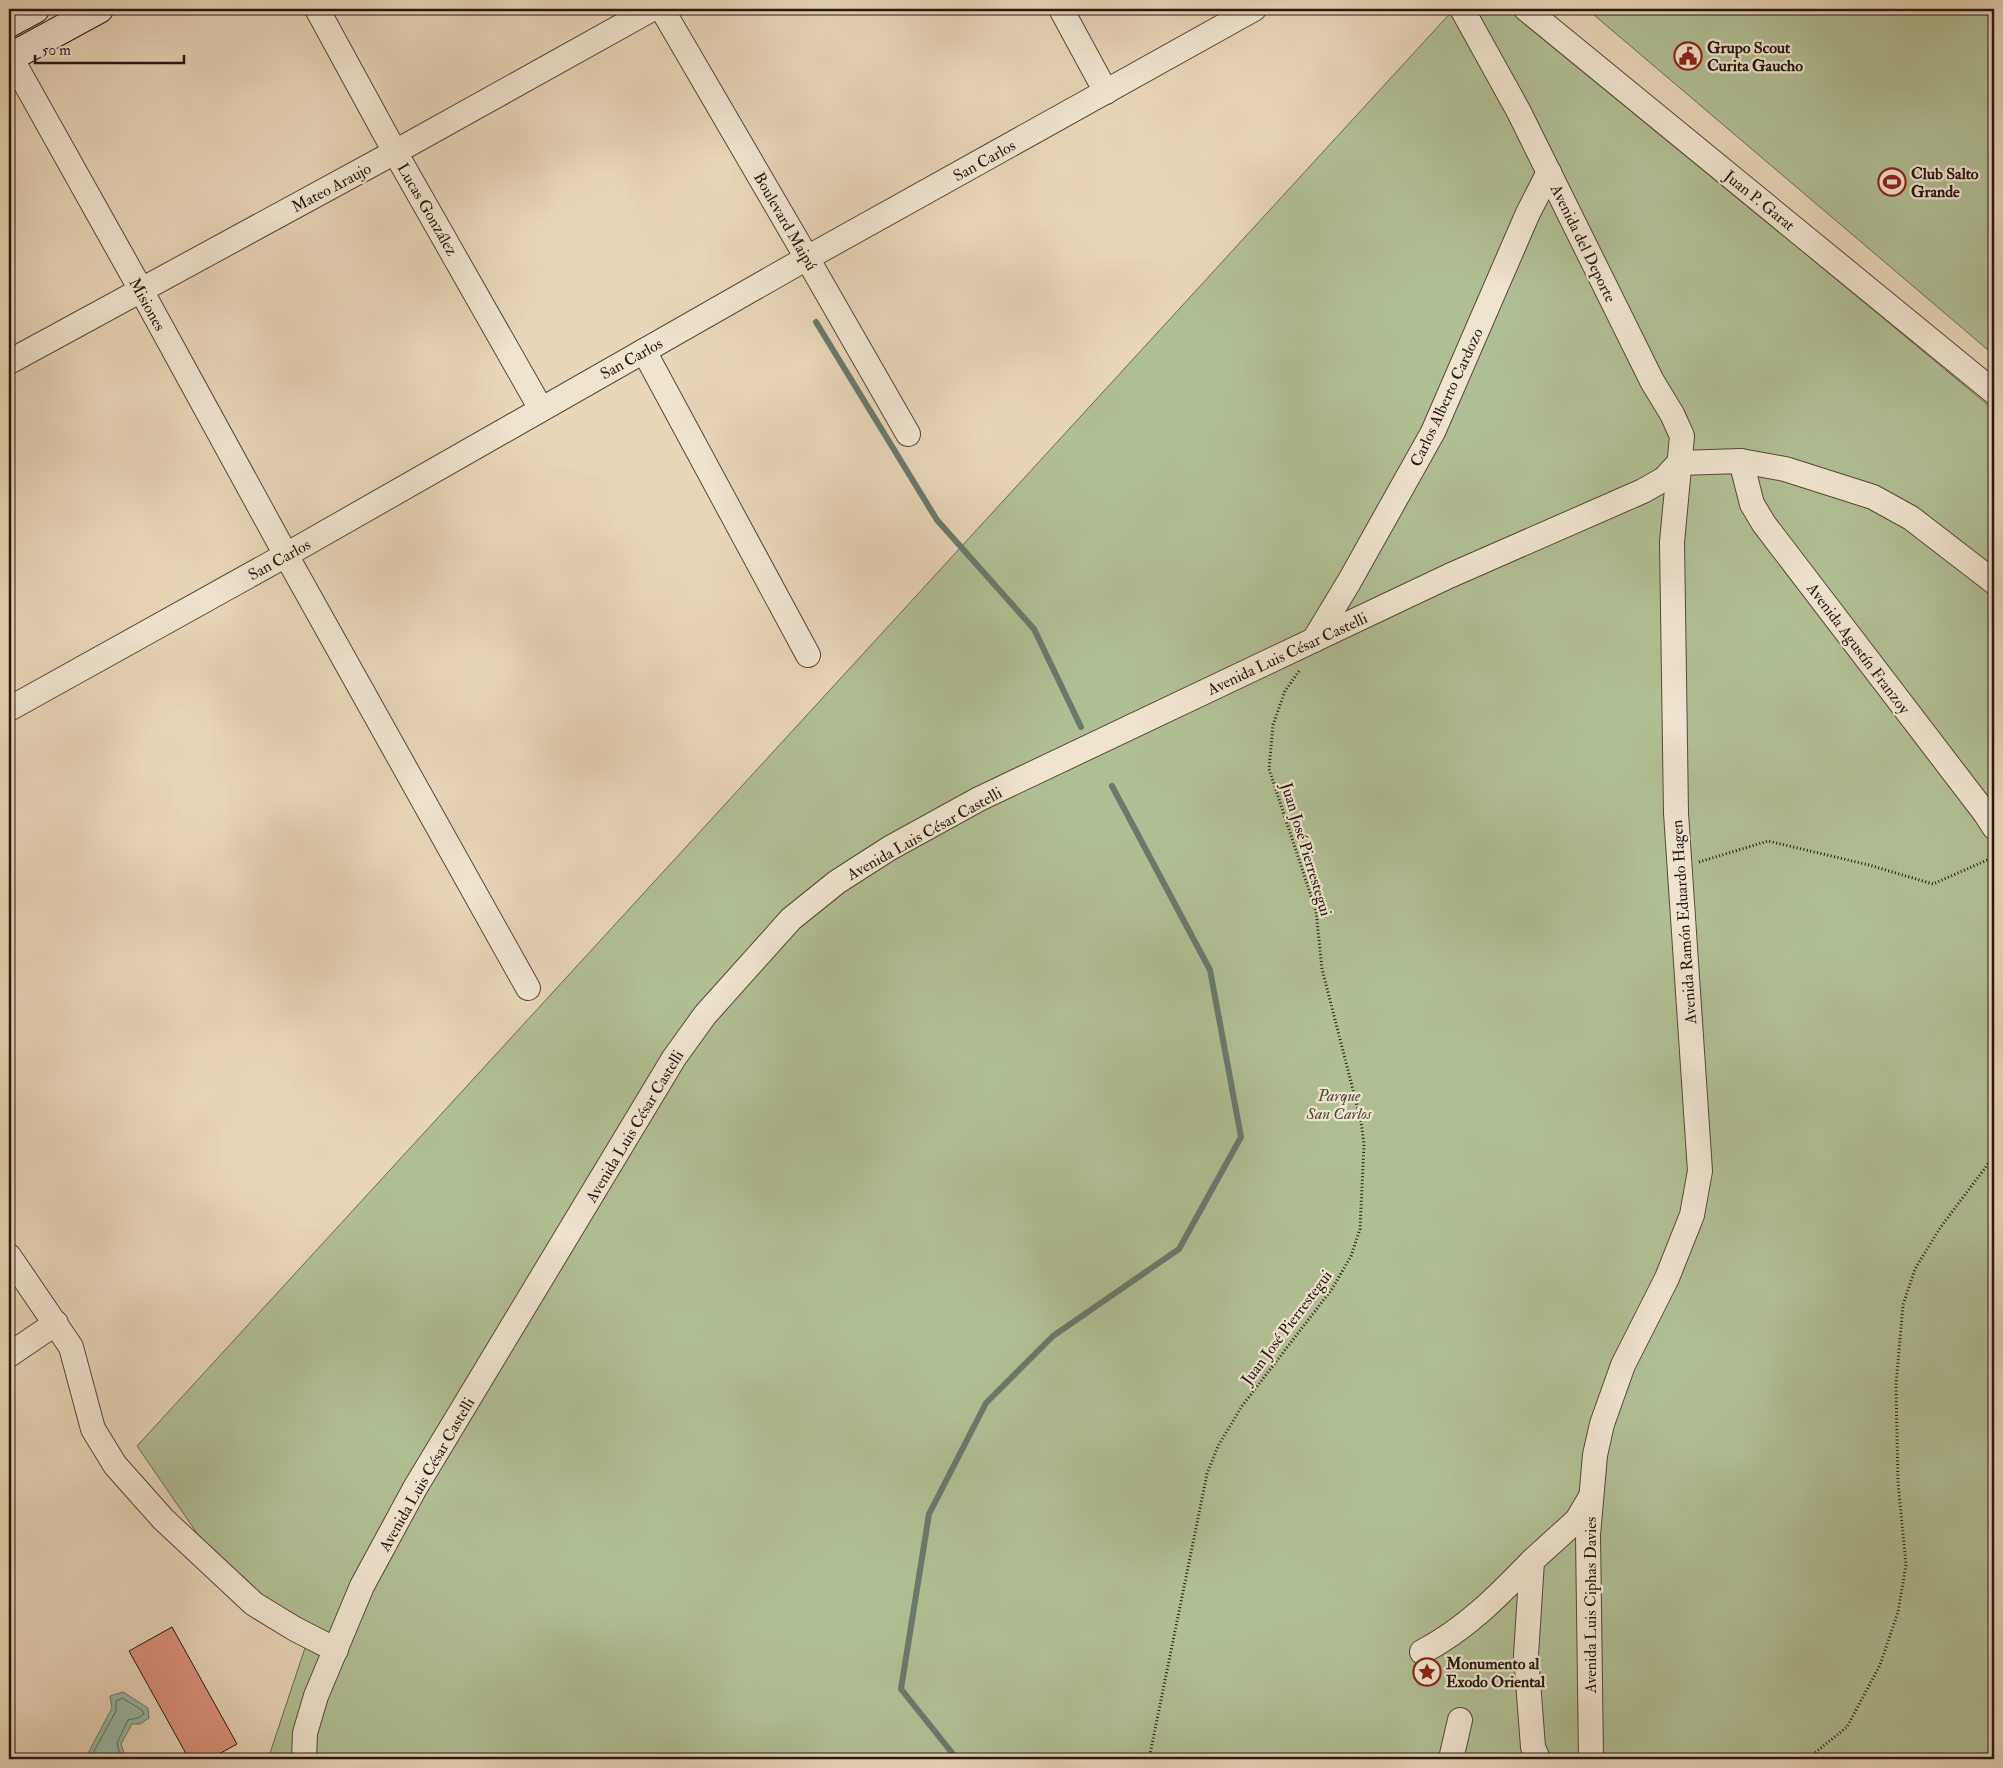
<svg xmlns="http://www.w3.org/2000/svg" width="2003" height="1768" viewBox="0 0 2003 1768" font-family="'IM FELL Double Pica',serif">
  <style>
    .green { fill: #b0bf93; stroke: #6a6c52 }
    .water { fill: #98baa9; stroke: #6a796d }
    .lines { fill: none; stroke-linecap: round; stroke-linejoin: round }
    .shore { stroke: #5e695e; stroke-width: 1 }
    .stream { stroke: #6a796d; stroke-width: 6 }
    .building { fill: #dd917c; stroke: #241812 }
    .street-casing { stroke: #55483b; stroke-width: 26 }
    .secondary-casing { stroke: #241812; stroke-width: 30 }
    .path { stroke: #241812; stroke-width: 3; stroke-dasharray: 1 2.5; stroke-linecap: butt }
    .street { stroke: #efe4d0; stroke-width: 24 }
    .secondary { stroke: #efe4d0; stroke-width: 28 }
    .labels { text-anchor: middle; stroke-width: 4.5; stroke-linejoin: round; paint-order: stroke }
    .poi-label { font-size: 16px; font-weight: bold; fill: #241812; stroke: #efe4d0; text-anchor: start }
    .street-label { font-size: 16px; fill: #241812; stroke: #efe4d0 }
    .park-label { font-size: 16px; font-style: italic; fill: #4e4a39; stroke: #efe4d0 }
  </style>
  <rect width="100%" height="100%" fill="#e7d6b7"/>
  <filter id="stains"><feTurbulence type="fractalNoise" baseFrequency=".004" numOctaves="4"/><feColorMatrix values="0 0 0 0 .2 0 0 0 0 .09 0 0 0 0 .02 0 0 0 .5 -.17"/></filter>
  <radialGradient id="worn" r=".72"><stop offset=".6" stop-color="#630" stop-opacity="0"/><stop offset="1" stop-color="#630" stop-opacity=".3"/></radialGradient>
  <g class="green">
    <path d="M 1454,9 L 1514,9 L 1662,135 L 1994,410 L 1994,1759 L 268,1759 L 310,1633 L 251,1592 L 203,1542 L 137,1446 Z"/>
    <path d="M 1587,9 L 1994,9 L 1994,355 Z"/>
  </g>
  <path class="water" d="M 123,1692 L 148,1708 L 149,1718 L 140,1724 L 132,1724 L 121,1744 L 126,1759 L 95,1759 L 87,1755 L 112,1708 L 110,1696 Z"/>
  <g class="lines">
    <path class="shore" d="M 96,1759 L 94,1751 L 116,1711 L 116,1701 L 122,1698 L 142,1710 L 144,1714 L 138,1718 L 128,1720 L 117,1743 L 121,1759"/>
    <g class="stream">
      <path d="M 816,322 L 937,520 L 1034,629 L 1081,727"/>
      <path d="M 957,1759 L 901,1689 L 929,1514 L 986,1403 L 1053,1336 L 1179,1249 L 1241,1137 L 1210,970 L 1112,786"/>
    </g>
  </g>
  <path class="building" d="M 172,1627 L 237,1744 L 210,1759 L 189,1759 L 129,1651 Z"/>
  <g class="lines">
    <g class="street-casing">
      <g id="street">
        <path d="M 317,9 L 395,152 L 541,409"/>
        <path d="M 662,9 L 807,258 L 908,434"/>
        <path d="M 1061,9 L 1106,92"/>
        <path d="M 1462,9 L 1519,112 L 1652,381 L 1672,414 L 1682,436 L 1672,542 L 1676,813 L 1700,1171 L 1692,1215 L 1667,1278 L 1623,1365 L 1602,1424 L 1595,1455 L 1588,1535 L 1591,1759"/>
        <path d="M 1526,9 L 1994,392"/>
        <path d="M 9,54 L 141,290 L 286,555 L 528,988"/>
        <path d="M 644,351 L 808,655"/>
        <path d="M 9,362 L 395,152 L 652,9"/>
        <path d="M 1741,461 L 1752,504 L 1764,524 L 1985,813 L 1994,827"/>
        <path d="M 1679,463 L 1741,461 L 1785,469 L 1873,497 L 1911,518 L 1994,582"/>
        <path d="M 1314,640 L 1349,582 L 1433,432 L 1528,213 L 1549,172"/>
        <path d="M 9,709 L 286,555 L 807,258 L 1254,9"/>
        <path d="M 9,1256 L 71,1347 L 93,1429 L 115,1465 L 163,1519 L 254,1604 L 295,1629 L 336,1650"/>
        <path d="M 9,1355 L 56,1323"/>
        <path d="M 1422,1652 C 1466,1629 1498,1596 1532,1561"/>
        <path d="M 304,1759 L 305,1733 L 316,1696 L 362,1586 L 415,1488 L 674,1058 L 705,1015 L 791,919 L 837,882 L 890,848 L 979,799 L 1335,630 L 1449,576 L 1643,491 L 1664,479 L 1679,463"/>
        <path d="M 1451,1759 L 1460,1720"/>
        <path d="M 1538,1759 L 1533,1747 L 1526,1655 L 1532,1561 L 1577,1520 L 1590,1498"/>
      </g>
    </g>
    <g class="secondary-casing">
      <g id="secondary">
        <path d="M 9,23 L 35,9"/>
        <path d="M 9,58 L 99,9"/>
      </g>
    </g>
    <g class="path">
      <path d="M 1699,862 L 1768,841 L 1869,865 L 1933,884 L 1994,857"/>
      <path d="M 1149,1759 L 1207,1474 L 1218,1446 L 1242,1406 L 1332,1289 L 1351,1256 L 1360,1229 L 1364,1144 L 1361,1121 L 1322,969 L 1316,911 L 1269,769 L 1273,725 L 1285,691 L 1299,671"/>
      <path d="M 1807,1759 L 1847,1727 L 1880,1665 L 1898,1612 L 1906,1565 L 1898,1483 L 1896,1385 L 1903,1305 L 1915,1269 L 1940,1228 L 1994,1156"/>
    </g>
    <use href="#street" class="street"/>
    <use href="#secondary" class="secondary"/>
  </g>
  <defs>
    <g id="civic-ring" transform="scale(1.4375)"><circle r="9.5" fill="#efe4d0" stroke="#8f2418" stroke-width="1.5"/><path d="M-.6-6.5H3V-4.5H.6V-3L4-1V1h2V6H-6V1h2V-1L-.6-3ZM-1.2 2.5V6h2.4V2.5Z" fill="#8f2418"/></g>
    <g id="stadium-ring" transform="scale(1.4375)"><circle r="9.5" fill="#efe4d0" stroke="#8f2418" stroke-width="1.5"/><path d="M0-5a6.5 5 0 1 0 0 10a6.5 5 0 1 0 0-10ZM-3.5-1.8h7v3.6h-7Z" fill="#8f2418"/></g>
    <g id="sight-ring" transform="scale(1.4375)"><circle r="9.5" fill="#efe4d0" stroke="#8f2418" stroke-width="1.5"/><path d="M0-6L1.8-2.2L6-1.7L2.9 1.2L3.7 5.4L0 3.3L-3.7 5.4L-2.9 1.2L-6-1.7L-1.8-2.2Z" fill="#8f2418"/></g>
  </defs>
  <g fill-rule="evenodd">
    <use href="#civic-ring" x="1688" y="56"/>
    <use href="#stadium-ring" x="1892" y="182"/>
    <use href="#sight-ring" x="1427" y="1672"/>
  </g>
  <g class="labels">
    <g class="poi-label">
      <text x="1707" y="53">Grupo Scout<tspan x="1707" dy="18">Curita Gaucho</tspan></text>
      <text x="1911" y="179">Club Salto<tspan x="1911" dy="18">Grande</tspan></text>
      <text x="1446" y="1669">Monumento al<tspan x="1446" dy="18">Exodo Oriental</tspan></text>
    </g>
    <g class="street-label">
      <text transform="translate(984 160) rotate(-29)" y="6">San Carlos</text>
      <text transform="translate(331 187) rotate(-28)" y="6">Mateo Araujo</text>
      <text transform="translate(1760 200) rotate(39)" y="6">Juan P. Garat</text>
      <text transform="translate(428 209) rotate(60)" y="6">Lucas González</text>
      <text transform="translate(786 221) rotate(60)" y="6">Boulevard Maipú</text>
      <text transform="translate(1584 243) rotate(64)" y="6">Avenida del Deporte</text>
      <text transform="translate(148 304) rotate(61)" y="6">Misiones</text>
      <text transform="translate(631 358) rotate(-29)" y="6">San Carlos</text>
      <text transform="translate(1446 397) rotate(-65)" y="6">Carlos Alberto Cardozo</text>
      <text transform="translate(279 559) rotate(-29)" y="6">San Carlos</text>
      <text transform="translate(1859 648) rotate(53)" y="6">Avenida Agustín Franzoy</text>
      <text transform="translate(1287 653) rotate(-25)" y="6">Avenida Luis César Castelli</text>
      <text transform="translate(924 833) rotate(-29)" y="6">Avenida Luis César Castelli</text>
      <text transform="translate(1307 849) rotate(73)" y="6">Juan José Pierrestegui</text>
      <text transform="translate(1683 922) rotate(-94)" y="6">Avenida Ramón Eduardo Hagen</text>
      <text transform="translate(634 1126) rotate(-59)" y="6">Avenida Luis César Castelli</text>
      <text transform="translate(1286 1327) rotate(-53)" y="6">Juan José Pierrestegui</text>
      <text transform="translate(426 1474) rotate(-60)" y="6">Avenida Luis César Castelli</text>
      <text transform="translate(1590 1605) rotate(-90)" y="6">Avenida Luis Ciphas Davies</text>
    </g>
    <g class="park-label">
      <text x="1339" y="1101">Parque<tspan x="1339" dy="18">San Carlos</tspan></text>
    </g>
  </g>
  <rect width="2003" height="1768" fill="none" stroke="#e7d6b7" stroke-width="30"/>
  <rect x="10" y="10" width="1983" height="1748" fill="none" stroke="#241812" stroke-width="2.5"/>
  <rect x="15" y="15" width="1973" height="1738" fill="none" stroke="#241812"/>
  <path d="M35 55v8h149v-8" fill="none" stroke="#241812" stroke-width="2.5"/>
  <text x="42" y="55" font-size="15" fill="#241812" stroke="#efe4d0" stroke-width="4" paint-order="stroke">50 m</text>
  <rect width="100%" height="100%" filter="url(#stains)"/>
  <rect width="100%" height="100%" fill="url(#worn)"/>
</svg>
